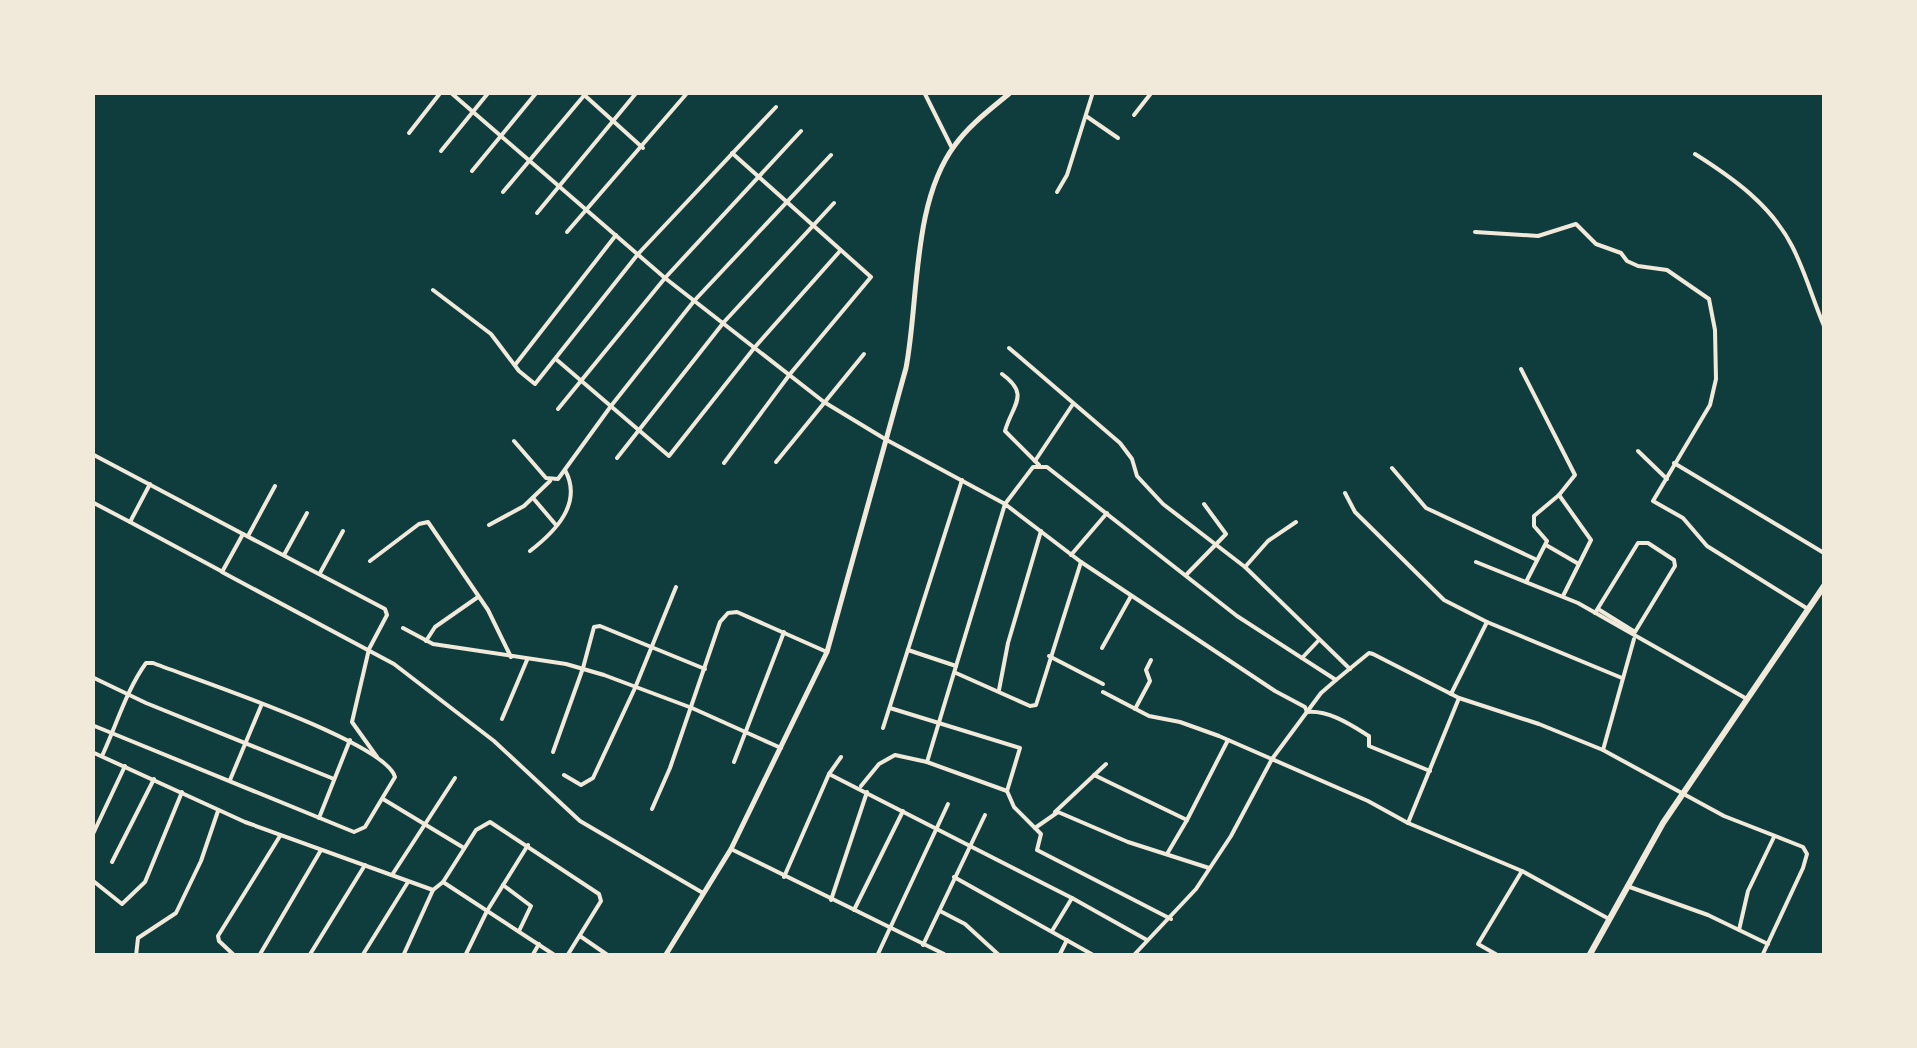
<svg xmlns="http://www.w3.org/2000/svg" width="1917" height="1048" viewBox="0 0 1917 1048" font-family="Raleway,sans-serif">
  <style>
    .lines { fill: none; stroke-linecap: round; stroke-linejoin: round }
    .minor { stroke: #f1e9da; stroke-width: 4 }
    .tertiary { stroke: #f1e9da; stroke-width: 5 }
    .trunk { stroke: #f1e9da; stroke-width: 6 }
  </style>
  <rect width="100%" height="100%" fill="#0f3d3e"/>
  <g class="lines">
    <g class="minor">
      <path d="M 450,92 L 665,278 L 824,402 L 885,439 L 1005,504 L 1033,467 L 1047,467 L 1237,616 L 1336,680 L 1369,653 L 1373,654 L 1459,698 L 1539,724 L 1603,750 L 1724,816 L 1803,847 L 1807,854 L 1803,868 L 1762,956"/>
      <path d="M 581,92 L 643,148"/>
      <path d="M 924,92 L 952,148"/>
      <path d="M 1134,115 L 1152,92"/>
      <path d="M 1086,116 L 1118,138"/>
      <path d="M 409,133 L 441,92"/>
      <path d="M 441,151 L 489,92"/>
      <path d="M 1695,154 C 1733,178 1771,205 1792,246 C 1805,271 1813,300 1824,326"/>
      <path d="M 472,171 L 537,92"/>
      <path d="M 503,192 L 587,92"/>
      <path d="M 1057,192 L 1067,175 L 1093,92"/>
      <path d="M 537,213 L 637,92"/>
      <path d="M 567,232 L 688,92"/>
      <path d="M 1475,232 L 1538,236 L 1576,224 L 1596,244 L 1621,253 L 1627,261 L 1638,266 L 1667,270 L 1709,299 L 1715,330 L 1716,379 L 1710,405 L 1653,501 L 1683,518 L 1707,546 L 1808,609"/>
      <path d="M 433,290 L 491,334 L 519,371 L 535,384 L 638,254 L 776,107"/>
      <path d="M 1009,348 L 1120,443 L 1132,459 L 1137,476 L 1163,504 L 1245,567 L 1350,669"/>
      <path d="M 557,360 L 669,456 L 755,347 L 840,251"/>
      <path d="M 515,365 L 616,235"/>
      <path d="M 1521,369 L 1575,475 L 1559,495 L 1534,516 L 1534,526 L 1547,541 L 1526,582"/>
      <path d="M 1002,374 C 1031,395 1012,405 1005,431 L 1039,465"/>
      <path d="M 558,409 L 665,278 L 801,131"/>
      <path d="M 514,441 L 546,478 L 558,479 L 611,406 L 694,301 L 831,155"/>
      <path d="M 1638,451 L 1667,479"/>
      <path d="M 92,454 L 243,534"/>
      <path d="M 617,458 L 724,322 L 834,203"/>
      <path d="M 1035,461 L 1073,404"/>
      <path d="M 776,462 L 864,354"/>
      <path d="M 724,463 L 790,374 L 871,277 L 732,153"/>
      <path d="M 1674,463 L 1824,553"/>
      <path d="M 1392,468 L 1426,508 L 1535,559"/>
      <path d="M 150,484 L 130,522 L 221,571"/>
      <path d="M 1345,493 L 1355,512 L 1444,600 L 1487,622"/>
      <path d="M 1559,495 L 1591,540 L 1563,596"/>
      <path d="M 533,498 L 556,525"/>
      <path d="M 92,502 L 130,522"/>
      <path d="M 489,525 L 524,506 L 550,481"/>
      <path d="M 248,536 L 275,486"/>
      <path d="M 1546,545 L 1577,563"/>
      <path d="M 530,551 C 556,531 583,503 565,470"/>
      <path d="M 284,555 L 307,513"/>
      <path d="M 1071,555 L 1107,513"/>
      <path d="M 370,561 L 419,524 L 428,522 L 488,610 L 511,657"/>
      <path d="M 1476,562 L 1578,603 L 1747,699"/>
      <path d="M 1245,567 L 1268,541 L 1296,522"/>
      <path d="M 320,573 L 343,531"/>
      <path d="M 1187,574 L 1226,534 L 1204,504"/>
      <path d="M 1595,613 L 1638,543 L 1648,543 L 1674,560 L 1675,566 L 1635,632 L 1598,609"/>
      <path d="M 403,628 L 433,644 L 566,664 L 604,675 L 692,708 L 781,748"/>
      <path d="M 426,641 L 435,627 L 478,597"/>
      <path d="M 1102,648 L 1131,596"/>
      <path d="M 908,650 L 956,666"/>
      <path d="M 1049,656 L 1103,684"/>
      <path d="M 1302,658 L 1319,640"/>
      <path d="M 956,673 L 1030,706 L 1036,705 L 1081,562"/>
      <path d="M 92,677 L 146,703 L 334,779"/>
      <path d="M 999,690 L 1008,643 L 1041,531"/>
      <path d="M 1103,692 L 1149,716 L 1180,722 L 1219,736 L 1368,801 L 1408,823 L 1522,871 L 1609,919"/>
      <path d="M 1451,694 L 1487,622 L 1622,678"/>
      <path d="M 890,708 L 1020,748 L 1007,791 L 1014,807 L 1041,834 L 1037,850 L 1171,919"/>
      <path d="M 1135,709 L 1150,681 L 1146,670 L 1151,660"/>
      <path d="M 502,719 L 527,660"/>
      <path d="M 92,725 L 354,832 L 365,827 L 395,777 C 386,742 194,679 153,663 L 146,663 C 127,689 116,726 102,756"/>
      <path d="M 883,728 L 962,480"/>
      <path d="M 1603,750 L 1634,639"/>
      <path d="M 92,752 L 245,822 L 433,890"/>
      <path d="M 553,752 L 583,668 L 594,627 L 600,626 L 705,669"/>
      <path d="M 377,757 L 352,722 L 369,649 L 387,615 L 385,609 L 243,534 L 222,572 L 394,664 L 494,741 L 580,821 L 703,893"/>
      <path d="M 734,762 L 784,632"/>
      <path d="M 829,774 L 1072,898 L 1147,940"/>
      <path d="M 564,775 L 581,785 L 593,778 L 635,688 L 676,587"/>
      <path d="M 1094,775 L 1187,820 L 1167,854"/>
      <path d="M 230,780 L 261,706"/>
      <path d="M 861,786 L 879,764 L 895,755 L 927,762"/>
      <path d="M 1007,791 L 927,762 L 1005,504 L 1081,562 L 1275,691 L 1305,707 L 1307,712 C 1329,710 1351,725 1369,736 L 1369,746 L 1430,771"/>
      <path d="M 383,799 L 464,848"/>
      <path d="M 652,809 L 670,768 L 720,622 L 728,613 L 737,612 L 827,652"/>
      <path d="M 1055,812 L 1106,764"/>
      <path d="M 319,818 L 350,740"/>
      <path d="M 1187,820 L 1228,740"/>
      <path d="M 1408,823 L 1459,698"/>
      <path d="M 1035,828 L 1058,812 L 1128,842 L 1209,868"/>
      <path d="M 92,836 L 125,766"/>
      <path d="M 733,850 L 944,954"/>
      <path d="M 112,862 L 154,779"/>
      <path d="M 392,875 L 455,778"/>
      <path d="M 784,877 L 829,774 L 841,757"/>
      <path d="M 954,877 L 1095,956"/>
      <path d="M 92,880 L 122,904 L 145,882 L 182,792"/>
      <path d="M 443,882 L 556,956"/>
      <path d="M 503,885 L 531,906 L 519,931"/>
      <path d="M 1627,886 L 1708,915 L 1768,944"/>
      <path d="M 831,900 L 867,792"/>
      <path d="M 854,910 L 903,811"/>
      <path d="M 940,911 L 965,924 L 1000,956"/>
      <path d="M 1739,930 L 1748,891 L 1774,837"/>
      <path d="M 1052,931 L 1072,898"/>
      <path d="M 580,936 L 609,956"/>
      <path d="M 923,945 L 985,815"/>
      <path d="M 136,956 L 138,938 L 176,913 L 201,861 L 218,811"/>
      <path d="M 235,956 L 219,941 L 218,936 L 280,836"/>
      <path d="M 259,956 L 321,850"/>
      <path d="M 309,956 L 365,865"/>
      <path d="M 362,956 L 408,882"/>
      <path d="M 403,956 L 433,890 L 443,882 L 476,830 L 490,822 L 599,894 L 601,901 L 567,956"/>
      <path d="M 465,956 L 487,911 L 528,845"/>
      <path d="M 532,956 L 539,944"/>
      <path d="M 877,956 L 948,804"/>
      <path d="M 1059,956 L 1067,940"/>
      <path d="M 1133,956 L 1196,889 L 1231,836 L 1272,759 L 1321,693 L 1336,680"/>
      <path d="M 1499,956 L 1478,944 L 1522,871"/>
    </g>
    <path class="tertiary" d="M 665,956 L 731,849 L 827,652 L 906,368 C 919,300 912,202 955,145 C 970,124 991,109 1011,92"/>
    <path class="trunk" d="M 1589,956 L 1663,823 L 1824,586"/>
  </g>
  <rect width="1917" height="1048" fill="none" stroke="#f1e9da" stroke-width="190"/>
</svg>
